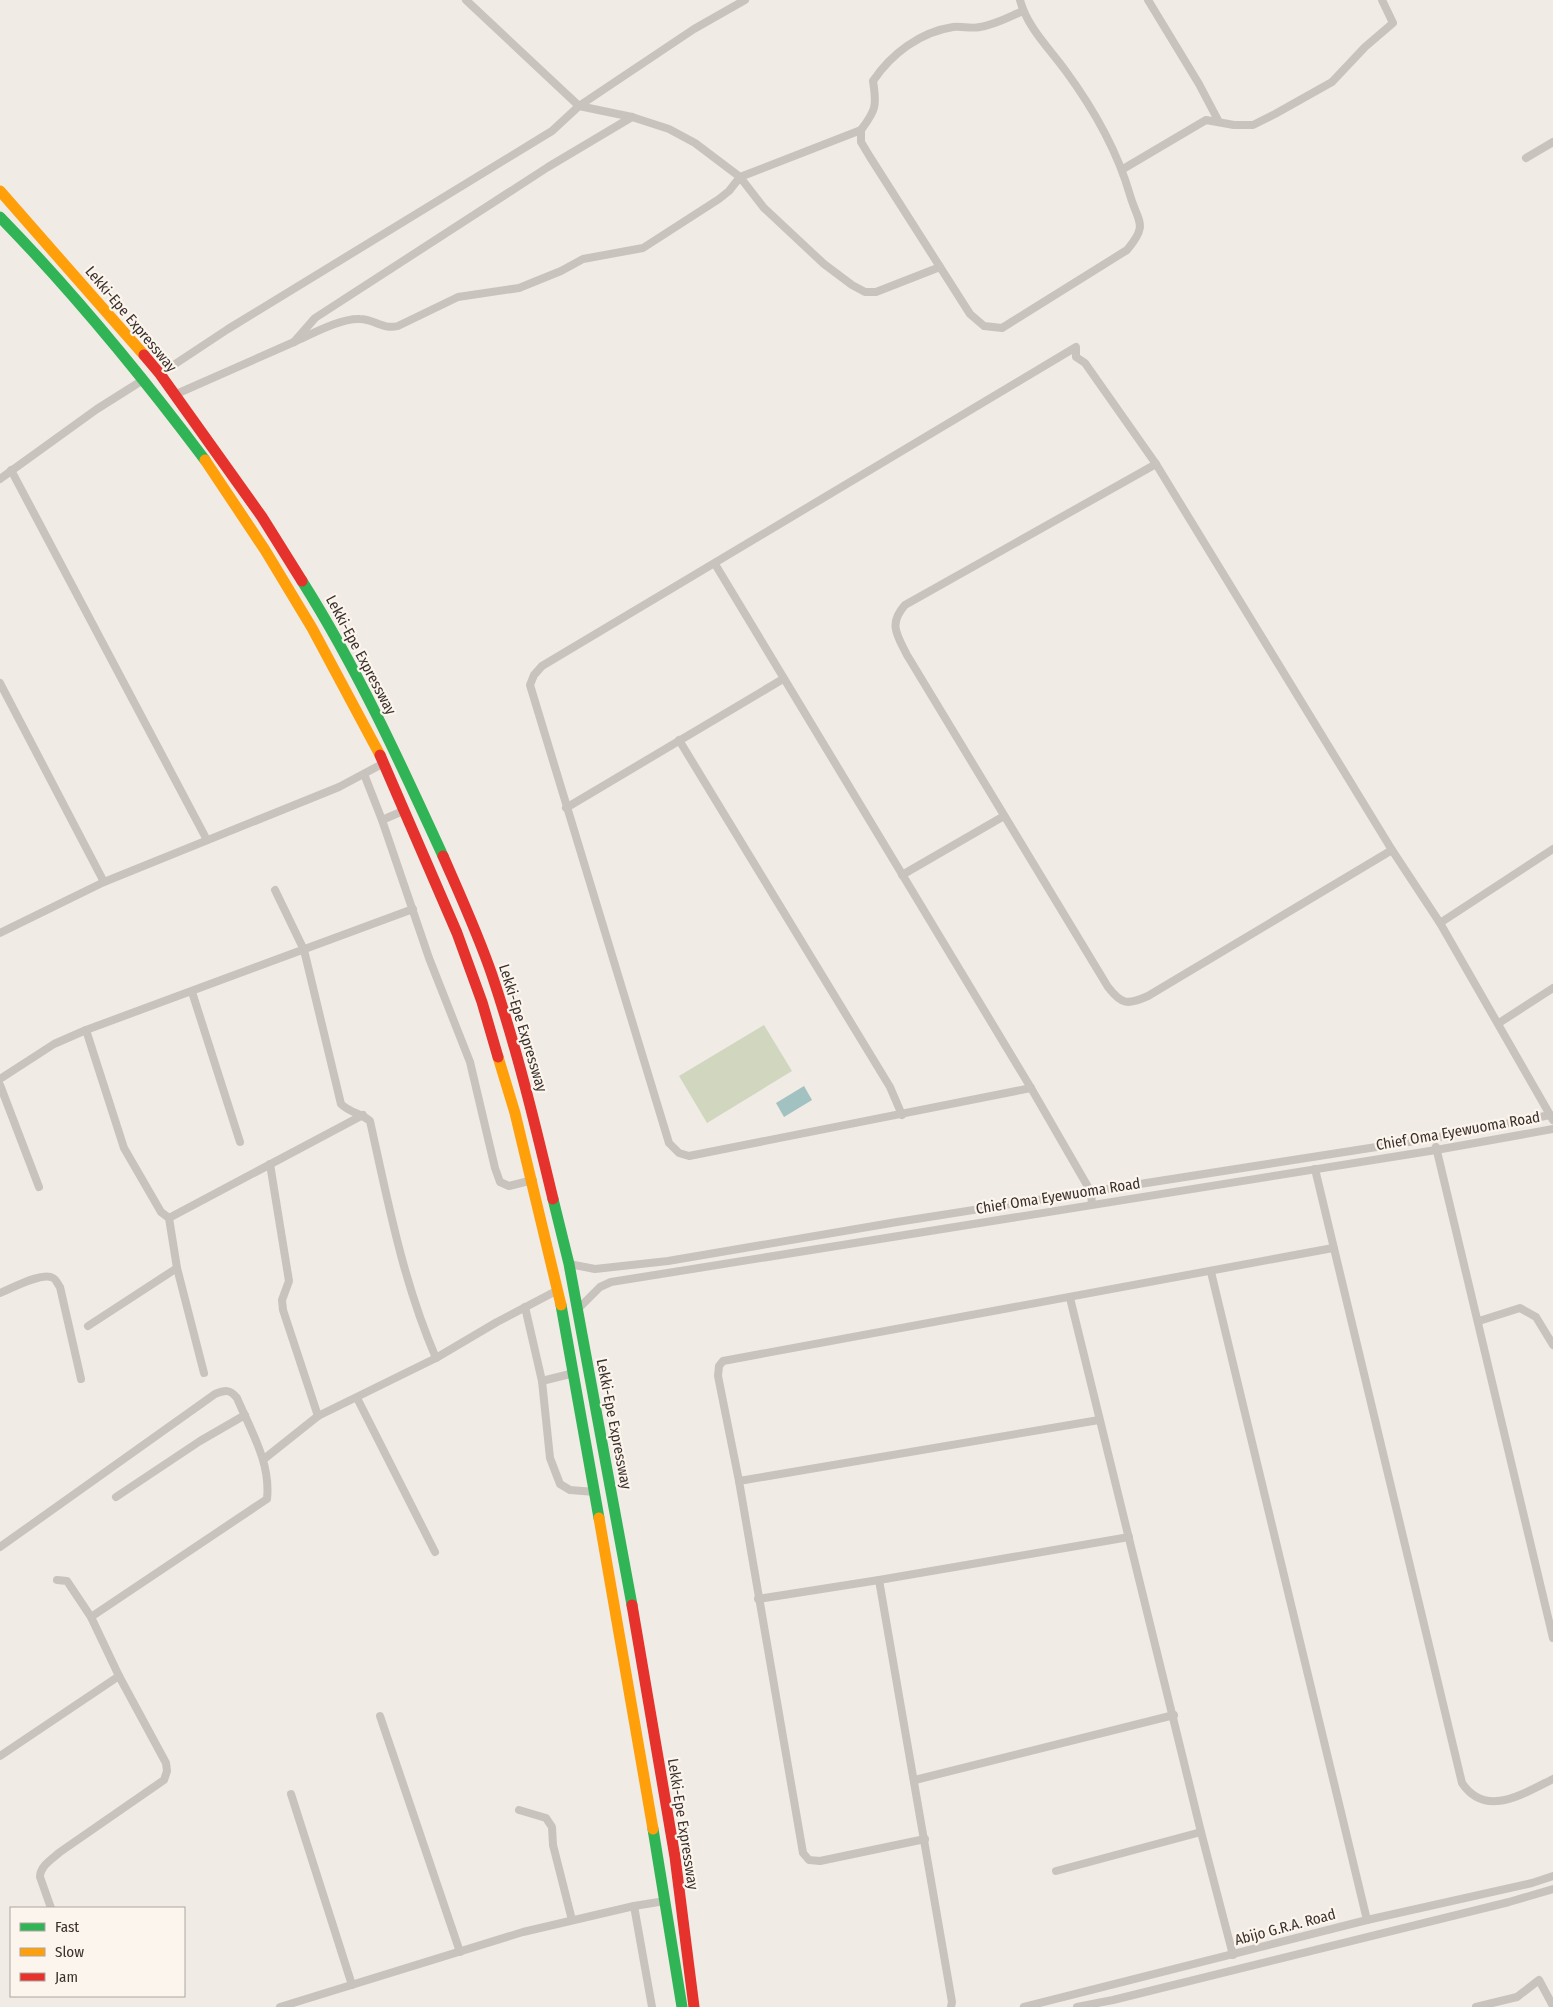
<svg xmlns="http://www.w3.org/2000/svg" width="1553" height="2007" viewBox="0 0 1553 2007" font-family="'Fira Sans Condensed',sans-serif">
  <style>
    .green { fill: #d1d6bf }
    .water { fill: #a1c2c1 }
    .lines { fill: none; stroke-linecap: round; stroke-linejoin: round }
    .street { stroke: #c9c3be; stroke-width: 8 }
    .fast { stroke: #30b455; stroke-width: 11 }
    .slow { stroke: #ff9f0a; stroke-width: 11 }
    .jam { stroke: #e5322d; stroke-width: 11 }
    .labels { text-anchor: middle; stroke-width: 4.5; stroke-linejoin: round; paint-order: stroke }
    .street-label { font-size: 15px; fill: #3b302b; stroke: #fbf5ee }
  </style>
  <rect width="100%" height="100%" fill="#f0ebe5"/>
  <path class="green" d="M 764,1025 L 792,1071 L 707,1123 L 679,1076 Z"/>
  <path class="water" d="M 804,1086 L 812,1100 L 784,1117 L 776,1103 Z"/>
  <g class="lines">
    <g class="street">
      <path d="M 466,0 L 579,106 L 632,117 L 669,129 L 695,143 L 740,177 L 764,208 L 824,264 L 852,285 L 865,292 L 876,292 L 940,267"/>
      <path d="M 1148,0 L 1199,84 L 1219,122"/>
      <path d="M 861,130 L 861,142 L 870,157 L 970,314 L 984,326 L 1002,328 L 1127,250 C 1149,224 1138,223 1130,195 C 1117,150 1093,108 1065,70 C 1049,48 1027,27 1020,0"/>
      <path d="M 1526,158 L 1553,142"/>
      <path d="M 1123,169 L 1206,120 L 1234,125 L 1253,125 L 1275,114 L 1332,82 L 1365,47 L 1393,23 L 1382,0"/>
      <path d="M 294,342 C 312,334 341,318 360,319 C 374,319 383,330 398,326 L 458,297 L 519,288 L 561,271 L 583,259 L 643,248 L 719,199 L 729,191 L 740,177 L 861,130 C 876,110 877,106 873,81 C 891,54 920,32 953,27 C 962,26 971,29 980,27 C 995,25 1009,17 1023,11"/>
      <path d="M 160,374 L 228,329 L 552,131 L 579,106 L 694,29 L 745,0"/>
      <path d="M 174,395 L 294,342 L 315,318 L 548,167 L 632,117"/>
      <path d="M 1156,464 L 905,605 C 888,624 897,635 907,655 L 1108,987 C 1122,1005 1127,1005 1148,996 L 1392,850"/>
      <path d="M 11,470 L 207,840"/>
      <path d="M 0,479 L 97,409 L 143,380"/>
      <path d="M 715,564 L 1031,1088 L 1091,1192 L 1092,1204"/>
      <path d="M 0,683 L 104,882"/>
      <path d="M 679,740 L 890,1087 L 902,1115"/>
      <path d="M 364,774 L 382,820 L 429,958 L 470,1062 L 495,1168 L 500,1182 L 509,1186 L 533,1180"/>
      <path d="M 566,808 L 783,679"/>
      <path d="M 382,820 L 403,811"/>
      <path d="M 902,875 L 1004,816"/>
      <path d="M 275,890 L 304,950 L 341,1104 C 350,1113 361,1113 370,1121 C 388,1202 403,1282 436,1358"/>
      <path d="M 1440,923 L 1553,849"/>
      <path d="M 0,933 L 104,882 L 339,787 L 384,763"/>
      <path d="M 192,992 L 240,1142"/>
      <path d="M 1499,1023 L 1553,988"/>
      <path d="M 86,1030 L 124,1148 L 161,1212 L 169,1218 L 177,1268 L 88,1326"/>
      <path d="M 0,1079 L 54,1044 L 86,1030 L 413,909"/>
      <path d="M 0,1085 L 39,1187"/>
      <path d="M 1031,1088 L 689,1156 L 679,1153 L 669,1143 L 530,685 L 534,675 L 542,666 L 1076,347 L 1076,357 L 1085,363 L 1156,464 L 1392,850 L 1440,923 L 1553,1120"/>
      <path d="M 1436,1147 L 1553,1638"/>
      <path d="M 270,1164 L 289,1281 L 282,1300 L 283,1310 L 318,1416"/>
      <path d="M 1315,1169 L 1462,1783 C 1486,1819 1524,1793 1553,1779"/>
      <path d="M 169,1218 L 363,1115"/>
      <path d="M 569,1264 L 595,1269 L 668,1261 L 897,1222 L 1434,1138 L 1550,1115"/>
      <path d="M 177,1268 L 204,1373"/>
      <path d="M 1211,1272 L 1367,1920"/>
      <path d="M 0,1293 C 11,1289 42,1271 53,1278 C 56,1279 58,1285 60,1287 L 81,1379"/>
      <path d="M 1070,1298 L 1201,1832 L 1233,1955"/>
      <path d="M 525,1307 L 542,1381 L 550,1458 L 560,1484 L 570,1490 L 595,1492"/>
      <path d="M 577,1310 L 600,1287 L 611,1282 L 1436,1150 L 1553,1129"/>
      <path d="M 1479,1321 L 1520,1308 L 1536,1317 L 1553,1345"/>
      <path d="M 542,1381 L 574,1373"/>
      <path d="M 357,1398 L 435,1552"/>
      <path d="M 264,1459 L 318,1416 L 436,1358 L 497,1322 L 558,1290"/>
      <path d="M 739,1481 L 1099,1420"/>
      <path d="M 116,1497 L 200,1441 L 245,1415"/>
      <path d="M 0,1547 L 215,1394 C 225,1390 230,1389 237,1398 C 251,1431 271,1463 267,1499 L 91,1617 L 67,1581 L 57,1580"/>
      <path d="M 879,1580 L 952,2002 L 951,2007"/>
      <path d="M 758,1599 L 879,1580 L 1129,1537"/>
      <path d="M 380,1716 L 460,1952"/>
      <path d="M 0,1756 L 119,1676"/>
      <path d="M 915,1780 L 1174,1715"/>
      <path d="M 291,1794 L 352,1985"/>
      <path d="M 519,1810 L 546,1818 L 552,1827 L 553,1845 L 572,1920"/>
      <path d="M 925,1839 L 820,1861 L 809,1860 L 803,1853 L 739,1481 L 718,1376 L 719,1366 L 723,1361 L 1333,1248"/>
      <path d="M 1056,1871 L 1201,1832"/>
      <path d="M 634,1906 L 652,2007"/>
      <path d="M 51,1908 L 40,1877 C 40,1866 52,1859 60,1852 L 164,1780 L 167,1771 L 166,1763 L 119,1676 L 91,1617"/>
      <path d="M 280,2007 L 523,1932 L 634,1906 L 665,1901"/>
      <path d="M 1024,2007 L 1367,1920 L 1532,1883 L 1553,1876"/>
      <path d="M 1077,2007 L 1113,2000 L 1509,1902 L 1553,1889"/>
      <path d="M 1476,2007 L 1517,1997 L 1539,1980 L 1553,2006"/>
    </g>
    <g class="fast">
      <path d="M 0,217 C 73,292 142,376 205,460"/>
      <path d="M 302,581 C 357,668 400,762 443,856"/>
      <path d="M 553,1199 L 569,1264 L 632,1605"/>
      <path d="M 561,1305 L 599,1518"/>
      <path d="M 653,1829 L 682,2007"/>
    </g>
    <g class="slow">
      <path d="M 0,191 L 144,355"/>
      <path d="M 205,460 L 265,550 L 312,628 L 380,755"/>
      <path d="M 498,1057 L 515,1113 L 561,1305"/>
      <path d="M 599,1518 L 653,1829"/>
    </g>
    <g class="jam">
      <path d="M 144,355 L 160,374 L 262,517 L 302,581"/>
      <path d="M 380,755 L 457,933 L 482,1002 L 498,1057"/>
      <path d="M 443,856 C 460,895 478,934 492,975 C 517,1049 535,1124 553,1199"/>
      <path d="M 632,1605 L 675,1857 L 694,2007"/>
    </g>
  </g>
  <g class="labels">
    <g class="street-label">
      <text transform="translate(131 319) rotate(50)" y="5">Lekki-Epe Expressway</text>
      <text transform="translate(361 655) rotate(62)" y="5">Lekki-Epe Expressway</text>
      <text transform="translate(523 1028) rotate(73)" y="5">Lekki-Epe Expressway</text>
      <text transform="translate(1458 1131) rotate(-10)" y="5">Chief Oma Eyewuoma Road</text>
      <text transform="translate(1058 1196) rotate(-9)" y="5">Chief Oma Eyewuoma Road</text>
      <text transform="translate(614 1424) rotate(79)" y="5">Lekki-Epe Expressway</text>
      <text transform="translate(683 1824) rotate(81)" y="5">Lekki-Epe Expressway</text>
      <text transform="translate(1285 1927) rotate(-15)" y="5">Abijo G.R.A. Road</text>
    </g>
  </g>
  <rect x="10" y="1907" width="175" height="90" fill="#fbf5ee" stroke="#aea6a0"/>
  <rect x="20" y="1923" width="25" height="8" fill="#30b455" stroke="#aea6a0"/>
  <text x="55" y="1932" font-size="15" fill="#3b302b">Fast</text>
  <rect x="20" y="1948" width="25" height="8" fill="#ff9f0a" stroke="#aea6a0"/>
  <text x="55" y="1957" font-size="15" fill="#3b302b">Slow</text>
  <rect x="20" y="1973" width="25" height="8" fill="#e5322d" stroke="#aea6a0"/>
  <text x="55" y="1982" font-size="15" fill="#3b302b">Jam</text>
</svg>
